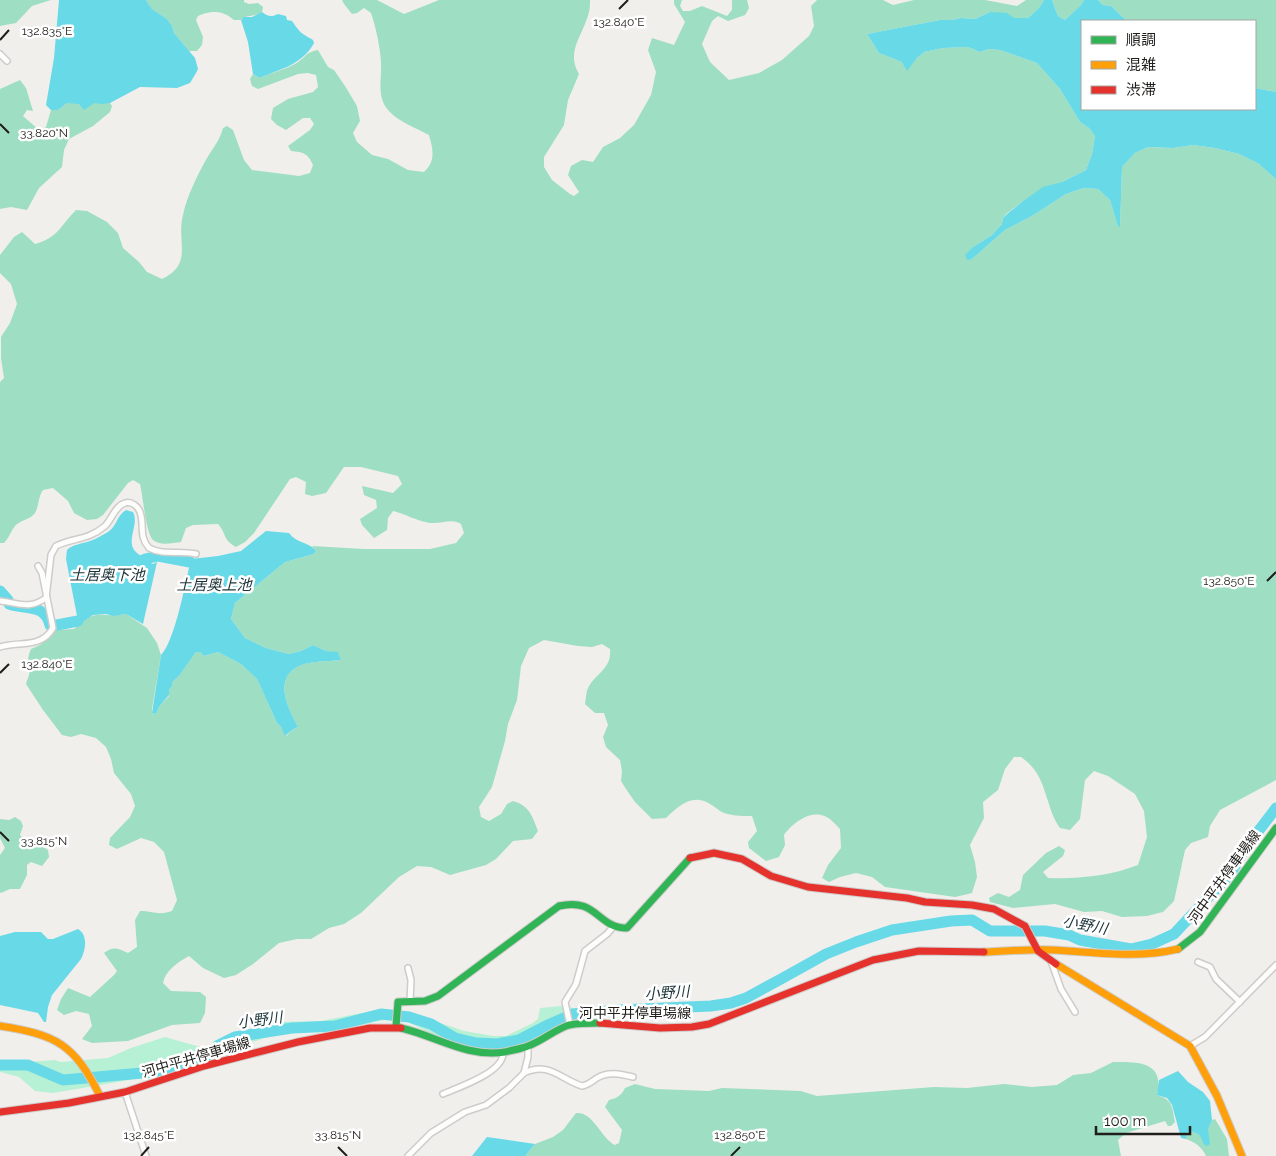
<svg xmlns="http://www.w3.org/2000/svg" width="1276" height="1156" viewBox="0 0 1276 1156" font-family="Raleway,'Noto Sans JP',sans-serif">
  <style>
    .green { fill: #b6f0d5 }
    .forest { fill: #9edec3 }
    .water { fill: #67d9e7 }
    .lines { fill: none; stroke-linecap: round; stroke-linejoin: round }
    .river { stroke: #67d9e7; stroke-width: 11 }
    .street-casing { stroke: #ceccca; stroke-width: 8 }
    .fast-casing { stroke: #ceccca; stroke-width: 9 }
    .slow-casing { stroke: #ceccca; stroke-width: 9 }
    .jam-casing { stroke: #ceccca; stroke-width: 9 }
    .street { stroke: #fdfdfc; stroke-width: 5 }
    .fast { stroke: #30b455; stroke-width: 7 }
    .slow { stroke: #ff9f0a; stroke-width: 7 }
    .jam { stroke: #e5322d; stroke-width: 7 }
    .ticks { fill: none; stroke: #1f1e1b; stroke-width: 2 }
    .labels { text-anchor: middle; stroke-width: 5; stroke-linejoin: round; paint-order: stroke }
    .street-label { font-size: 14px; fill: #1f1e1b; stroke: #fff }
    .water-label { font-size: 15px; font-style: italic; fill: #193236; stroke: #fff }
    .ticks-label { font-size: 12px; text-anchor: middle; fill: #1f1e1b; stroke: #fff; stroke-width: 5; stroke-linejoin: round; paint-order: stroke }
  </style>
  <rect width="100%" height="100%" fill="#f1efec"/>
  <path class="green" d="M 562,1006 L 597,1012 L 562,1024 L 522,1043 L 496,1048 L 471,1047 L 457,1044 L 445,1040 L 408,1022 L 385,1020 L 332,1030 L 284,1032 L 246,1044 L 204,1063 L 158,1075 L 53,1093 L 35,1091 L 19,1077 L 0,1072 L 0,1064 L 55,1060 L 61,1062 L 108,1058 L 131,1048 L 165,1037 L 211,1050 L 225,1039 L 244,1032 L 257,1031 L 276,1022 L 321,1021 L 382,1009 L 417,1015 L 464,1031 L 493,1036 L 506,1036 L 533,1023 L 538,1019 L 540,1008 Z"/>
  <g class="forest">
    <path d="M 0,0 L 51,0 L 32,6 L 16,23 L 0,26 Z"/>
    <path d="M 146,0 L 244,0 L 244,2 L 249,4 L 258,3 L 263,7 L 262,12 C 255,17 247,14 241,20 L 234,20 C 223,10 211,10 198,16 L 196,20 L 203,37 L 202,45 L 197,51 L 189,51 L 174,33 L 172,26 L 167,19 L 152,9 Z"/>
    <path d="M 342,0 L 377,0 L 404,14 L 439,0 L 590,0 C 590,4 590,8 589,12 C 584,34 565,51 579,74 L 568,100 L 564,125 L 544,157 L 544,167 L 552,180 L 570,194 L 574,196 L 579,192 L 568,175 L 571,166 L 582,160 L 593,162 L 603,147 L 620,138 L 634,125 L 651,95 L 656,72 L 648,50 L 652,38 L 674,45 L 685,22 L 674,4 L 674,0 L 682,0 L 680,6 L 683,11 L 690,11 L 702,6 L 727,16 L 732,10 L 732,0 L 747,0 L 749,8 L 745,15 L 728,21 L 718,16 L 712,21 L 702,44 L 710,62 L 729,80 L 759,73 L 782,60 L 809,36 L 814,26 L 811,6 L 817,0 L 883,0 L 893,5 L 914,0 L 985,0 L 1017,6 L 1026,0 L 1044,0 L 1039,8 L 1028,18 L 1014,18 L 990,12 L 975,19 L 961,18 L 952,20 L 940,20 L 867,34 L 879,53 L 902,62 L 916,59 L 924,52 L 943,48 L 968,47 L 980,52 L 989,49 L 1000,50 L 1037,63 L 1060,89 L 1080,122 L 1089,128 L 1095,136 L 1092,154 L 1086,170 L 1022,202 L 1006,214 L 1003,218 L 1002,224 L 992,235 L 973,247 L 972,259 L 1005,230 L 1032,216 L 1066,194 L 1084,188 L 1098,189 L 1110,200 L 1118,225 L 1120,227 L 1122,167 L 1135,153 L 1148,147 L 1173,148 L 1193,145 L 1215,148 L 1239,154 L 1259,164 L 1276,179 L 1276,780 L 1220,810 L 1210,826 L 1208,837 L 1191,843 L 1185,850 L 1174,901 L 1163,912 L 1147,916 L 1122,917 L 1102,911 L 1084,912 L 1055,904 L 1013,908 L 990,902 L 989,898 L 998,893 L 1009,897 L 1020,890 L 1023,875 L 1046,853 L 1059,846 L 1065,850 L 1063,856 L 1043,872 L 1048,878 C 1078,879 1110,876 1138,865 L 1147,837 L 1144,811 L 1135,794 L 1108,776 L 1094,771 L 1085,780 L 1080,819 L 1070,830 L 1060,828 C 1047,810 1047,785 1033,768 C 1030,764 1025,760 1021,757 L 1014,757 L 1005,769 L 998,790 L 983,802 L 984,818 L 970,845 L 975,862 L 977,877 L 972,893 L 955,897 L 885,887 L 872,877 L 856,873 L 840,877 L 829,882 L 822,878 L 828,865 L 841,848 L 840,829 C 835,824 829,816 821,815 C 807,812 792,824 784,835 L 785,845 L 779,857 L 766,861 L 749,848 L 748,842 L 757,831 L 752,816 C 742,816 729,816 720,811 C 717,809 714,806 710,804 C 692,793 679,806 666,818 L 652,819 L 635,802 L 626,789 L 621,781 L 622,771 L 620,760 L 606,747 L 603,737 L 608,725 L 604,713 L 595,713 L 585,704 C 586,699 586,692 588,688 C 596,673 612,669 610,649 L 602,644 L 592,647 L 578,646 L 544,640 L 529,648 L 521,666 L 517,700 L 508,724 L 505,741 L 492,787 L 479,807 L 481,817 L 489,821 L 501,814 L 507,804 L 513,801 C 530,806 532,816 538,831 L 532,839 L 513,841 L 496,859 L 486,865 L 450,875 L 431,867 L 417,866 L 399,877 L 361,913 L 344,924 L 329,928 L 311,939 L 297,939 L 279,943 L 253,964 L 236,975 L 224,978 L 203,968 L 189,956 C 178,962 165,971 163,983 L 171,991 L 200,992 L 206,997 L 205,1013 L 200,1023 L 172,1025 L 128,1041 L 92,1043 L 82,1039 L 92,1026 L 89,1014 L 76,1011 L 64,1015 L 57,1010 L 61,999 L 68,988 L 90,997 L 114,975 L 117,971 L 104,953 C 113,946 118,948 128,953 L 137,947 L 135,920 L 140,911 C 154,911 157,916 172,911 L 177,900 L 164,852 L 154,842 L 141,838 L 117,849 L 109,845 L 110,838 L 130,817 L 135,806 L 131,794 L 114,773 L 111,759 L 106,747 L 96,738 L 81,734 L 71,737 L 62,735 L 43,710 L 26,684 C 27,679 30,676 29,671 C 28,662 27,658 31,649 L 40,645 L 56,630 L 74,629 C 99,606 99,619 126,614 L 147,628 L 157,643 L 161,655 L 152,709 L 152,713 L 156,714 L 159,707 L 169,696 L 169,690 L 172,686 L 173,681 L 179,676 L 196,652 L 200,652 L 204,656 L 218,652 L 241,664 L 257,679 L 277,723 L 281,727 L 286,736 L 292,730 L 298,727 C 290,711 274,684 294,669 C 305,660 327,662 341,660 L 338,653 L 326,651 L 313,645 L 301,651 L 289,654 L 266,648 L 245,638 L 231,619 L 235,603 L 285,562 L 314,554 L 316,550 L 312,546 L 364,549 L 430,549 L 456,543 L 464,533 L 461,524 C 452,518 441,524 430,523 C 417,521 405,514 393,511 L 388,518 L 387,530 L 374,538 L 362,525 L 360,519 L 377,508 L 376,500 L 364,495 L 362,486 L 393,493 L 402,484 L 398,476 L 361,467 L 344,467 L 326,493 L 312,496 L 305,494 L 306,482 L 296,477 L 290,479 L 254,533 L 245,542 L 236,547 C 222,539 227,534 218,524 L 193,525 L 186,528 L 181,542 C 172,543 160,546 153,540 C 146,534 143,496 140,484 L 133,480 L 128,483 L 103,515 L 97,519 L 87,520 L 74,513 L 68,501 L 53,488 L 43,490 C 38,497 39,506 35,513 C 30,520 20,520 15,526 C 11,531 9,538 4,543 L 0,543 L 0,382 L 4,378 L 1,358 L 1,337 L 10,323 L 17,304 L 11,284 L 0,273 L 0,255 L 14,237 L 22,232 L 35,244 C 59,237 60,226 76,210 L 87,211 L 107,222 L 118,233 L 123,248 L 139,262 L 147,272 L 162,279 C 194,264 176,242 183,215 C 187,196 197,176 207,158 C 213,148 220,140 223,128 L 227,126 L 233,130 L 244,160 L 252,170 L 299,176 L 310,173 L 313,165 C 308,153 303,152 291,151 L 288,146 L 310,130 L 314,124 L 310,118 L 303,118 L 286,130 L 277,125 L 271,119 L 273,108 L 288,99 L 313,92 L 318,87 L 316,75 L 308,73 L 298,74 L 258,89 L 252,86 L 250,79 L 253,74 L 260,78 C 272,72 286,70 298,62 C 307,56 306,52 318,50 L 328,67 L 334,70 L 345,86 L 357,106 L 360,121 L 353,133 L 357,142 L 372,155 L 388,159 L 408,170 L 424,172 C 436,161 433,149 429,135 C 416,128 399,122 389,111 C 376,98 382,78 381,62 C 380,46 376,28 371,13 L 364,8 L 357,13 L 352,14 L 344,4 Z"/>
    <path d="M 1052,0 L 1084,0 L 1080,6 L 1065,20 L 1058,16 Z"/>
    <path d="M 1098,0 L 1276,0 L 1276,92 L 1255,88 L 1255,21 L 1127,21 L 1111,6 L 1103,5 Z"/>
    <path d="M 20,80 L 26,88 L 33,111 L 27,110 L 23,116 L 39,130 L 46,127 L 51,110 L 58,110 L 67,103 L 110,103 L 112,106 L 110,112 L 93,126 L 69,139 L 64,150 L 62,167 L 39,188 L 27,210 L 11,207 L 0,209 L 0,89 Z"/>
    <path d="M 15,817 L 21,821 L 23,826 L 20,835 C 27,845 39,843 48,850 L 49,857 L 42,866 L 31,862 L 27,865 L 27,875 L 20,889 L 10,889 L 1,893 L 0,892 L 0,855 L 5,848 L 0,838 L 0,819 L 9,820 Z"/>
    <path d="M 1113,1062 C 1138,1062 1165,1061 1157,1095 C 1173,1100 1172,1107 1175,1122 L 1171,1126 L 1168,1126 L 1165,1121 L 1126,1133 L 1118,1140 L 1121,1156 L 525,1156 L 535,1144 L 553,1137 L 563,1130 L 576,1113 C 593,1111 601,1138 615,1145 L 619,1143 L 622,1130 L 605,1107 L 609,1100 C 617,1098 621,1096 625,1088 L 635,1084 L 655,1089 L 709,1091 L 722,1088 L 801,1091 L 817,1096 L 934,1087 L 967,1088 L 1004,1084 L 1032,1087 L 1057,1085 L 1073,1075 L 1091,1073 Z"/>
    <path d="M 1215,1119 L 1227,1139 L 1229,1156 L 1206,1156 C 1202,1147 1195,1142 1186,1139 L 1186,1133 C 1193,1130 1198,1133 1203,1139 L 1212,1120 Z"/>
  </g>
  <g class="water">
    <path d="M 59,0 L 146,0 L 152,9 L 167,19 L 172,26 L 174,33 L 195,58 L 198,69 L 196,73 L 190,83 L 177,88 L 140,87 L 110,103 L 102,104 L 94,103 L 84,110 L 79,104 L 67,103 L 58,110 L 51,110 L 46,105 L 54,58 Z"/>
    <path d="M 1044,0 L 1052,0 L 1058,16 L 1065,20 L 1080,6 L 1084,0 L 1098,0 L 1103,5 L 1111,6 L 1127,21 L 1082,21 L 1082,109 L 1255,109 L 1255,88 L 1276,92 L 1276,179 L 1259,164 L 1239,154 L 1215,148 L 1193,145 L 1173,148 L 1148,147 L 1135,153 L 1122,167 L 1120,227 L 1118,226 L 1110,200 L 1098,189 L 1084,188 L 1066,194 L 1032,216 L 1005,230 L 972,259 L 967,260 L 965,255 L 973,247 L 992,235 L 1002,224 L 1003,218 L 1007,214 L 1022,202 L 1043,187 L 1062,182 L 1086,170 L 1092,154 L 1095,136 L 1089,128 L 1080,122 L 1060,89 L 1037,63 L 1000,50 L 989,49 L 980,52 L 968,47 L 943,48 L 924,52 L 916,59 L 907,71 L 902,62 L 879,53 L 867,34 L 940,20 L 952,20 L 961,18 L 975,19 L 990,12 L 1007,13 L 1014,18 L 1028,18 L 1039,8 Z"/>
    <path d="M 262,12 C 268,17 272,17 278,14 L 286,16 L 287,20 L 292,21 C 301,34 300,32 313,40 L 314,43 C 302,65 280,69 260,78 L 253,74 L 248,42 L 241,20 L 244,17 L 252,17 Z"/>
    <path d="M 126,510 L 133,512 C 140,525 124,542 137,553 C 139,555 141,555 143,557 C 147,560 148,562 153,564 L 157,562 L 143,624 L 126,614 L 113,616 L 106,614 L 93,615 L 81,623 L 78,621 L 66,559 L 67,550 C 73,544 82,544 90,541 C 96,539 102,535 108,532 C 117,526 117,515 126,510 Z"/>
    <path d="M 266,531 L 289,533 C 296,543 308,542 316,550 L 314,554 L 285,562 L 235,603 L 231,619 L 245,638 L 266,648 L 289,654 L 301,651 L 313,645 L 326,651 L 338,652 L 341,660 C 327,662 306,660 294,669 C 274,684 290,711 298,727 L 292,730 L 285,736 L 281,727 L 277,723 L 257,679 L 241,664 L 218,652 L 204,656 L 200,652 L 196,652 L 179,676 L 173,681 L 172,686 L 169,690 L 169,695 L 159,707 L 156,714 L 152,713 L 161,655 C 175,641 186,580 191,559 L 218,556 L 241,551 Z"/>
    <path d="M 78,929 C 88,935 86,949 81,959 L 52,995 L 48,1007 L 46,1022 L 44,1022 L 38,1013 L 0,1005 L 0,936 L 15,932 L 41,932 L 48,939 L 53,939 Z"/>
    <path d="M 1178,1071 L 1188,1082 L 1203,1092 L 1210,1101 L 1212,1120 L 1208,1129 L 1210,1144 L 1206,1146 L 1203,1143 C 1202,1135 1194,1129 1186,1133 L 1186,1139 L 1181,1138 L 1172,1105 L 1167,1098 L 1157,1095 L 1159,1080 Z"/>
    <path d="M 487,1137 L 535,1144 L 525,1156 L 472,1156 Z"/>
  </g>
  <g class="lines">
    <g class="river">
      <path d="M 145,559 L 158,556 L 190,562"/>
      <path d="M 0,591 L 8,600"/>
      <path d="M 9,604 C 26,610 44,603 50,625 L 57,625 L 78,621"/>
      <path d="M 0,1065 L 28,1065 L 63,1080 L 154,1072 L 202,1061 L 217,1046 L 235,1037 L 292,1028 L 335,1026 L 381,1014 L 409,1017 L 431,1024 L 455,1038 L 476,1043 L 497,1044 L 519,1040 L 548,1025 L 573,1014 L 619,1010 L 711,1006 L 731,1003 L 746,998 L 781,979 L 826,954 L 856,942 L 892,930 L 951,921 L 972,920 L 990,931 L 1045,931 L 1069,935 L 1080,940 L 1131,949 L 1152,944 L 1174,934 L 1231,873 L 1244,850 L 1276,808"/>
    </g>
    <g class="street-casing">
      <g id="street">
        <path d="M 0,54 L 7,61"/>
        <path d="M 0,601 C 20,603 28,610 46,598 L 51,555 L 56,546 C 75,537 87,541 105,526 C 112,519 115,506 125,503 C 131,501 138,506 140,512 C 145,526 138,535 149,548 C 164,556 180,550 196,554"/>
        <path d="M 0,647 C 19,641 41,649 53,628 L 42,573 L 38,566"/>
        <path d="M 1051,961 L 1061,989 L 1075,1012"/>
        <path d="M 1198,962 L 1210,967 L 1216,979 L 1240,1002"/>
        <path d="M 408,968 L 411,980 L 410,1001"/>
        <path d="M 570,1025 L 565,1002 L 576,984 L 585,951 L 607,934 L 614,926"/>
        <path d="M 1190,1046 L 1205,1037 L 1276,965"/>
        <path d="M 524,1073 C 549,1061 560,1079 582,1086 C 588,1085 591,1082 597,1078 C 608,1071 621,1074 633,1077"/>
        <path d="M 125,1092 L 146,1156"/>
        <path d="M 443,1094 C 459,1087 505,1072 503,1052"/>
        <path d="M 408,1156 L 431,1133 L 465,1112 L 486,1105 L 509,1088 L 524,1073 L 528,1057 L 528,1046"/>
      </g>
    </g>
    <g class="fast-casing">
      <g id="fast">
        <path d="M 1178,949 L 1200,932 L 1276,828"/>
        <path d="M 396,1027 L 398,1002 L 425,1001 L 438,996 L 559,906 C 597,897 597,928 627,928 L 690,858"/>
        <path d="M 401,1028 C 436,1036 467,1058 505,1052 C 512,1050 521,1049 528,1046 C 542,1041 554,1030 569,1025 C 579,1023 590,1023 600,1023"/>
      </g>
    </g>
    <g class="slow-casing">
      <g id="slow">
        <path d="M 984,952 C 1006,951 1030,949 1053,950 C 1095,952 1137,959 1178,949"/>
        <path d="M 1056,964 L 1190,1046 L 1217,1096 L 1242,1156"/>
        <path d="M 0,1026 C 57,1035 74,1044 100,1096"/>
      </g>
    </g>
    <g class="jam-casing">
      <g id="jam">
        <path d="M 690,858 L 714,853 L 742,859 L 771,876 L 808,887 L 907,898 L 925,902 L 972,905 L 994,909 L 1025,926 L 1038,951 L 1056,964"/>
        <path d="M 600,1023 L 660,1028 L 692,1027 L 709,1024 L 873,960 L 919,951 L 984,952"/>
        <path d="M 0,1112 L 69,1103 L 125,1092 L 204,1066 L 298,1042 L 370,1028 L 401,1028"/>
      </g>
    </g>
    <use href="#street" class="street"/>
    <use href="#fast" class="fast"/>
    <use href="#slow" class="slow"/>
    <use href="#jam" class="jam"/>
  </g>
  <path class="ticks" d="M 619,9 L 628,0M 0,40 L 9,30M 0,124 L 9,133M 1267,581 L 1276,572M 0,673 L 9,664M 0,832 L 9,841M 338,1147 L 347,1156M 141,1156 L 149,1147M 731,1156 L 740,1147"/>
  <g class="labels">
    <g class="street-label">
      <text transform="translate(1224 877) rotate(-54)" y="5">河中平井停車場線</text>
      <text x="635" y="1018">河中平井停車場線</text>
      <text transform="translate(196 1057) rotate(-16)" y="5">河中平井停車場線</text>
    </g>
    <g class="water-label">
      <text x="107" y="580">土居奥下池</text>
      <text x="214" y="590">土居奥上池</text>
      <text transform="translate(1085 925) rotate(11)" y="5">小野川</text>
      <text transform="translate(667 993) rotate(-4)" y="5">小野川</text>
      <text transform="translate(260 1020) rotate(-7)" y="5">小野川</text>
    </g>
  </g>
  <g class="ticks-label">
    <text x="619" y="26">132.840°E</text>
    <text x="47" y="35">132.835°E</text>
    <text x="44" y="137">33.820°N</text>
    <text x="1229" y="585">132.850°E</text>
    <text x="47" y="668">132.840°E</text>
    <text x="44" y="845">33.815°N</text>
    <text x="149" y="1139">132.845°E</text>
    <text x="740" y="1139">132.850°E</text>
    <text x="338" y="1139">33.815°N</text>
  </g>
  <rect x="1081" y="20" width="175" height="90" fill="#ffffff" stroke="#a5a5a4"/>
  <rect x="1091" y="36" width="25" height="8" fill="#30b455" stroke="#a5a5a4"/>
  <text x="1126" y="45" font-size="15" fill="#1f1e1b">順調</text>
  <rect x="1091" y="61" width="25" height="8" fill="#ff9f0a" stroke="#a5a5a4"/>
  <text x="1126" y="70" font-size="15" fill="#1f1e1b">混雑</text>
  <rect x="1091" y="86" width="25" height="8" fill="#e5322d" stroke="#a5a5a4"/>
  <text x="1126" y="95" font-size="15" fill="#1f1e1b">渋滞</text>
  <path d="M1096 1126v8h94v-8" fill="none" stroke="#1f1e1b" stroke-width="2.5"/>
  <text x="1104" y="1126" font-size="15" fill="#1f1e1b" stroke="#ffffff" stroke-width="4" paint-order="stroke">100 m</text>
</svg>
